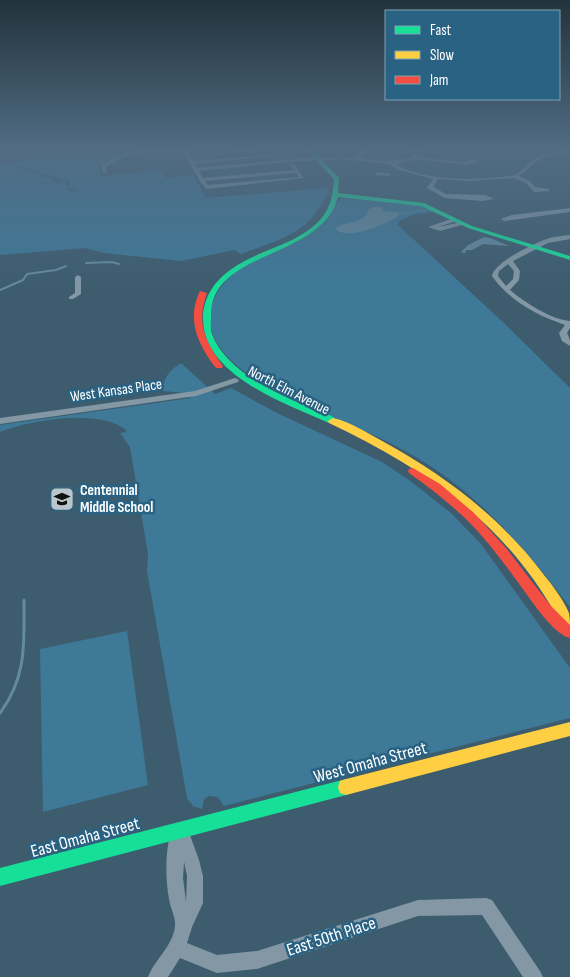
<svg xmlns="http://www.w3.org/2000/svg" width="570" height="977" viewBox="0 0 570 977" font-family="'Sofia Sans Condensed',sans-serif">
  <style>
    .green { fill: #3e7998 }
    .water { fill: #648a9f }
    .lines { fill: none; stroke-linecap: round; stroke-linejoin: round }
    .stream-far2 { stroke: #648a9f; stroke-width: 1 }
    .stream-far1 { stroke: #648a9f; stroke-width: 2 }
    .stream { stroke: #648a9f; stroke-width: 3 }
    .street { fill: #8398a4; fill-rule: evenodd }
    .fast { fill: #16e098; fill-rule: evenodd }
    .slow { fill: #ffcf43; fill-rule: evenodd }
    .jam { fill: #f24e42; fill-rule: evenodd }
    .labels { text-anchor: middle; stroke-width: 5; stroke-linejoin: round; paint-order: stroke }
    .street-label { font-size: 15px; fill: #fff; stroke: #296282 }
    .poi-label { font-size: 15px; font-weight: bold; fill: #fff; stroke: #296282; text-anchor: start }
    .near-street-label { font-size: 18px; fill: #fff; stroke: #296282 }
  </style>
  <rect width="100%" height="100%" fill="#3d5c6e"/>
  <g class="green">
    <path d="M 50,150 L 118,150 L 124,153 L 100,167 L 101,176 L 162,170 L 165,178 L 193,175 L 206,198 L 325,188 L 330,192 C 323,200 318,212 310,220 C 293,238 264,245 241,254 L 234,250 L 181,261 L 104,253 L 85,248 L 0,255 L 0,162 L 51,179 L 52,181 L 58,184 L 65,182 L 68,190 L 81,193 L 68,187 L 70,181 L 9,164 L 40,156 L 37,154 Z"/>
    <path d="M 342,198 L 417,204 L 436,212 L 414,214 L 399,221 L 398,225 L 505,324 L 570,388 L 570,607 C 531,557 495,512 442,474 C 420,458 395,445 369,433 C 323,412 184,368 214,299 C 232,258 284,253 316,230 C 329,221 332,207 342,198 Z"/>
    <path d="M 181,363 L 215,394 L 231,388 L 277,413 L 382,462 L 409,480 L 451,513 L 481,544 L 570,668 L 570,718 L 224,806 L 218,797 L 209,796 L 204,799 L 202,809 L 193,806 L 187,798 L 147,571 L 148,554 L 130,447 L 120,433 L 126,432 L 126,430 C 99,408 31,420 0,432 L 0,425 L 191,398 L 186,393 L 163,391 C 163,377 170,370 181,363 Z"/>
    <path d="M 127,631 L 148,785 L 43,812 L 40,649 Z"/>
  </g>
  <g class="water">
    <path d="M 373,207 L 382,207 L 382,211 L 397,212 L 400,215 C 386,224 349,241 335,229 C 343,220 366,225 368,210 Z"/>
    <path d="M 484,237 L 490,238 L 509,246 L 483,244 L 472,250 L 466,250 L 465,253 L 461,252 L 468,245 Z"/>
  </g>
  <g class="lines">
    <path class="stream-far2" d="M 400,214 L 426,210"/>
    <g class="stream-far1">
      <path d="M 86,263 L 112,262 L 119,264"/>
      <path d="M 0,290 L 23,280 L 27,274 L 56,270 L 66,266"/>
    </g>
    <path class="stream" d="M 0,713 C 27,677 24,643 24,600"/>
    <g class="street">
      <path d="M 147,150 L 178,150 L 129,154 L 106,167 L 106,173 L 102,172 L 102,165 L 126,152 Z"/>
      <path d="M 182,150 L 187,150 L 193,161 L 282,154 L 284,155 L 195,164 L 197,168 L 306,158 L 356,158 L 362,152 L 361,150 L 365,150 L 366,152 L 360,158 L 387,161 L 412,158 L 415,150 L 419,150 L 417,157 L 465,162 L 472,159 L 480,162 L 465,165 L 416,159 L 396,164 C 423,182 483,181 515,175 C 523,171 527,164 534,159 C 544,151 558,152 570,151 L 570,153 L 541,158 L 519,176 L 530,181 L 535,187 L 549,189 L 549,191 L 534,192 L 526,183 L 514,178 L 470,181 L 438,179 L 433,187 L 446,194 L 485,195 L 494,199 L 482,201 L 445,198 L 427,188 L 433,179 L 399,170 L 389,164 L 342,159 L 287,162 L 199,171 L 203,178 L 294,170 L 290,164 L 292,163 L 304,178 L 206,189 L 199,180 ZM 296,173 L 299,177 L 208,185 L 205,181 Z"/>
      <path d="M 235,150 L 252,150 L 237,152 Z"/>
      <path d="M 380,172 L 390,174 L 390,175 L 388,176 L 376,175 L 376,173 Z"/>
      <path d="M 570,208 L 570,212 L 504,221 L 501,219 L 512,215 Z"/>
      <path d="M 454,218 L 456,219 L 456,221 L 438,227 L 462,222 L 465,224 L 440,231 L 428,227 Z"/>
      <path d="M 570,235 L 570,239 L 548,243 L 513,261 L 520,271 L 519,280 L 510,290 C 524,302 552,320 570,321 L 570,328 L 567,333 L 570,340 L 570,346 L 562,341 L 559,333 L 565,325 C 536,315 510,301 492,276 C 494,262 536,242 550,238 C 557,236 563,236 570,235 ZM 508,264 L 514,271 L 513,279 L 506,286 L 498,276 L 499,271 Z"/>
      <path d="M 78,275 L 81,277 L 81,294 L 73,299 L 69,299 L 69,297 L 75,293 L 75,277 Z"/>
      <path d="M 235,378 L 239,380 L 238,382 L 196,396 L 0,424 L 0,418 L 195,391 Z"/>
      <path d="M 180,822 L 186,824 L 199,860 L 203,876 L 203,903 L 192,927 L 187,943 L 217,955 L 257,951 L 418,900 L 486,898 L 492,900 L 540,971 L 543,977 L 523,977 L 482,915 L 418,916 L 257,969 L 217,973 L 180,958 L 168,977 L 148,977 C 155,959 173,946 175,926 C 176,918 170,907 169,899 C 165,877 165,847 173,825 ZM 184,862 L 187,876 L 186,902 L 183,878 Z"/>
    </g>
    <g class="fast">
      <path d="M 307,150 L 312,150 L 339,178 L 338,193 L 424,203 L 472,226 L 570,256 L 570,260 L 468,228 L 421,206 L 338,197 C 322,260 211,249 211,315 C 211,321 210,329 212,334 C 225,370 275,393 307,406 C 317,410 331,414 338,421 L 337,423 L 329,423 C 286,404 202,375 203,318 C 203,297 216,279 233,268 C 260,249 296,245 319,221 C 330,210 333,195 334,179 Z"/>
      <path d="M 346,779 L 352,781 L 354,787 L 352,793 L 346,795 L 0,886 L 0,868 Z"/>
    </g>
    <g class="slow">
      <path d="M 333,418 C 351,422 369,434 384,442 C 446,476 501,518 544,575 C 553,586 563,599 569,613 C 570,618 570,626 570,631 L 565,630 C 552,607 538,584 521,563 C 471,500 401,457 329,423 L 328,421 Z"/>
      <path d="M 570,722 L 570,736 L 346,795 L 340,793 L 338,787 L 340,781 L 346,779 Z"/>
    </g>
    <g class="jam">
      <path d="M 200,291 L 207,293 C 196,324 205,341 223,366 L 222,368 L 216,368 C 198,345 186,319 200,291 Z"/>
      <path d="M 413,468 L 440,484 L 474,513 L 506,548 L 550,605 L 570,625 L 570,638 C 557,636 538,610 530,599 C 510,571 490,543 466,519 C 448,502 429,487 409,473 L 408,471 L 409,469 Z"/>
    </g>
  </g>
  <linearGradient id="sky" x2="0" y2="1"><stop stop-color="#22333c"/><stop offset="0.52" stop-color="#516c84"/><stop offset="1" stop-color="#516c84" stop-opacity="0"/></linearGradient>
  <rect width="570" height="287" fill="url(#sky)"/>
  <defs>
    <g id="school-square" transform="scale(1.25)"><rect x="-9" y="-9" width="18" height="18" rx="4" fill="#bbc6cc" stroke="#296282"/><path d="M0-5L7-2L0 1L-7-2ZM-4 1L0 2.5L4 1V4Q0 6-4 4Z" fill="#111"/></g>
  </defs>
  <g fill-rule="evenodd">
    <use href="#school-square" x="62" y="499"/>
  </g>
  <g class="labels">
    <g class="street-label">
      <text transform="translate(116 390) rotate(-8)" y="5">West Kansas Place</text>
      <text transform="translate(289 390) rotate(27)" y="5">North Elm Avenue</text>
    </g>
    <g class="poi-label">
      <text x="80" y="495">Centennial<tspan x="80" dy="17">Middle School</tspan></text>
    </g>
    <g class="near-street-label">
      <text transform="translate(370 762) rotate(-15)" y="6">West Omaha Street</text>
      <text transform="translate(85 837) rotate(-15)" y="6">East Omaha Street</text>
      <text transform="translate(331 936) rotate(-18)" y="6">East 50th Place</text>
    </g>
  </g>
  <rect x="385" y="10" width="175" height="90" fill="#296282" stroke="#7fa1b4"/>
  <rect x="395" y="26" width="25" height="8" fill="#16e098" stroke="#7fa1b4"/>
  <text x="430" y="35" font-size="15" fill="#ffffff">Fast</text>
  <rect x="395" y="51" width="25" height="8" fill="#ffcf43" stroke="#7fa1b4"/>
  <text x="430" y="60" font-size="15" fill="#ffffff">Slow</text>
  <rect x="395" y="76" width="25" height="8" fill="#f24e42" stroke="#7fa1b4"/>
  <text x="430" y="85" font-size="15" fill="#ffffff">Jam</text>
</svg>
